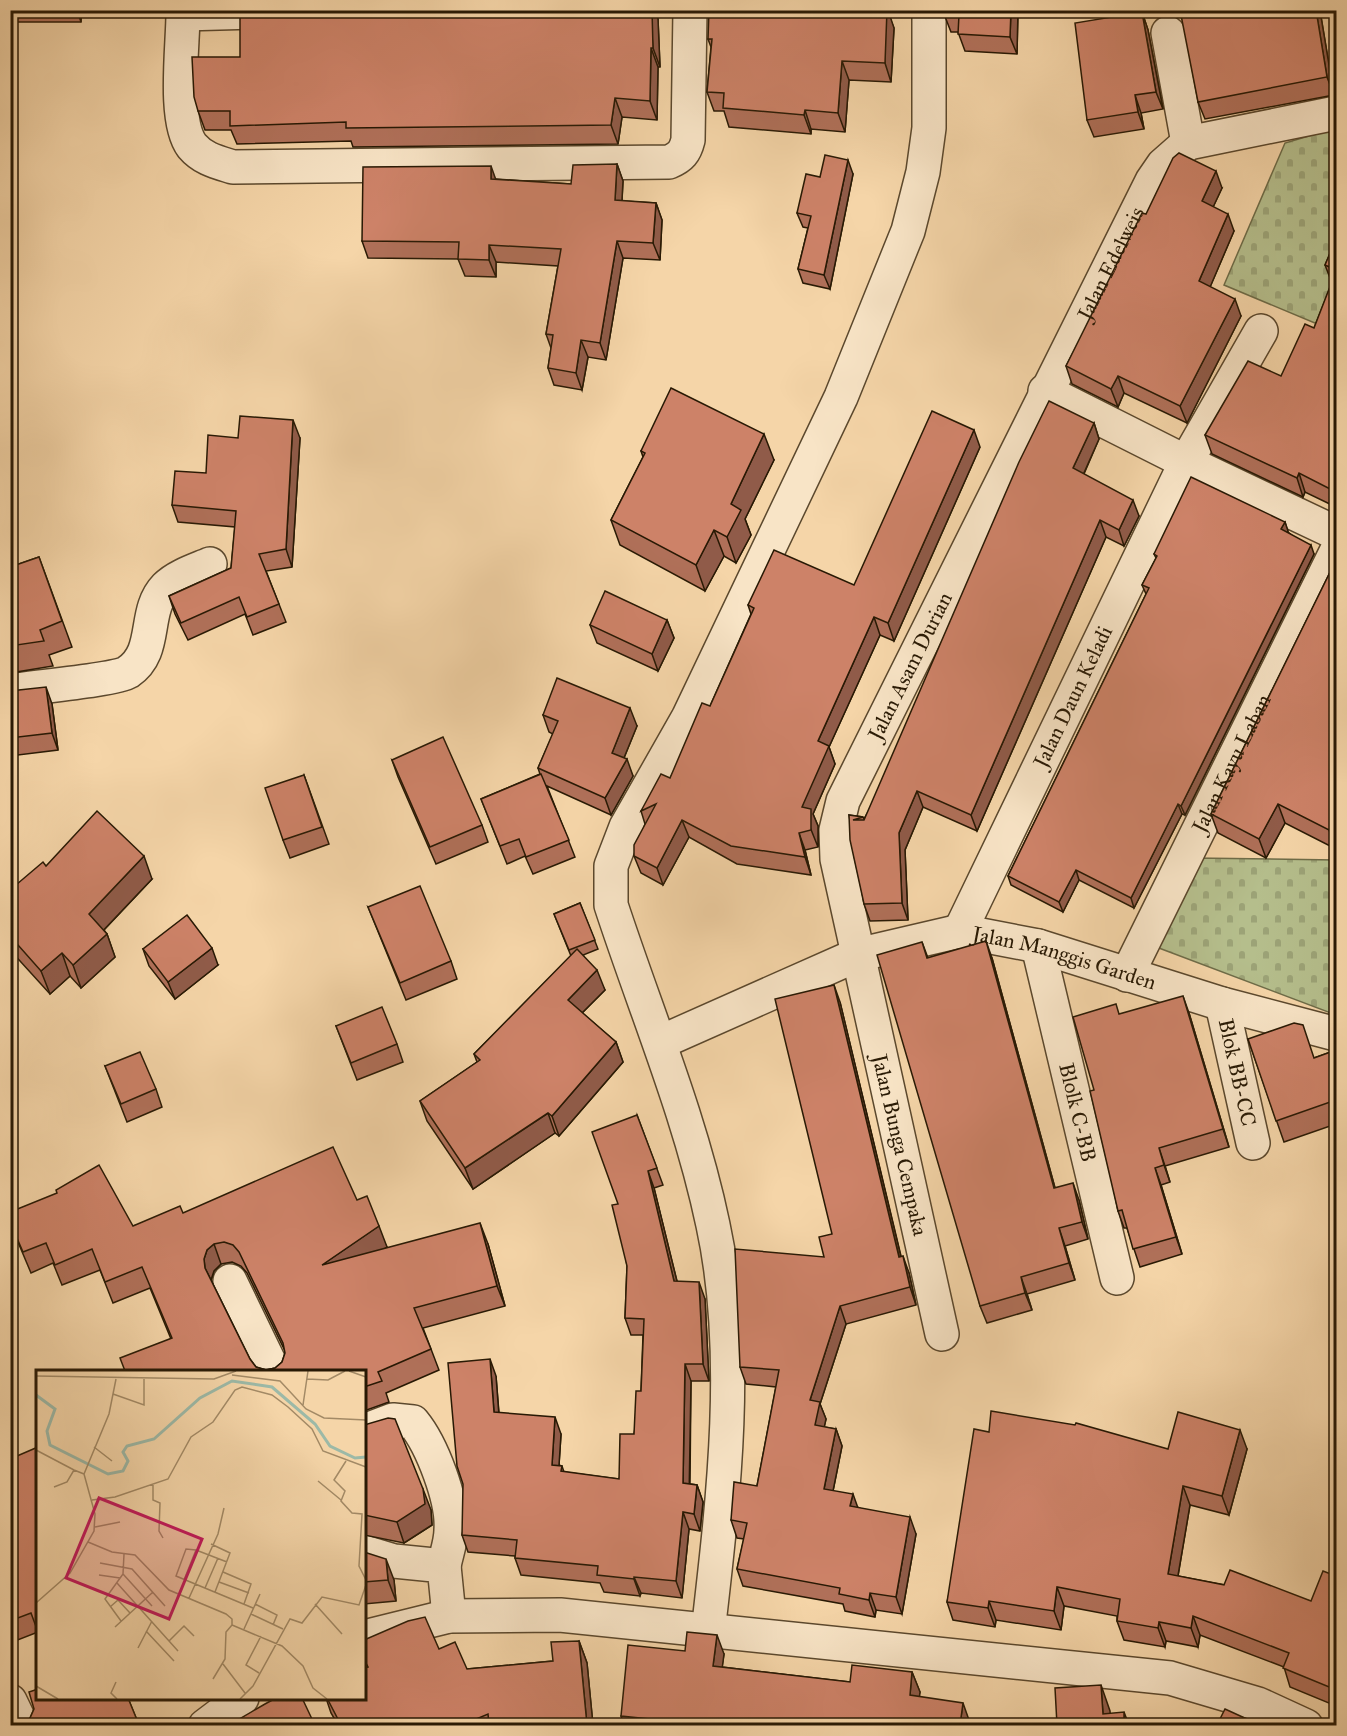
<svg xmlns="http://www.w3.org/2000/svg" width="1347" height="1736" viewBox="0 0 1347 1736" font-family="'IM FELL Great Primer',serif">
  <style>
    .cemetery { fill: url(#cemetery-stones); stroke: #6e6c48; stroke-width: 1.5 }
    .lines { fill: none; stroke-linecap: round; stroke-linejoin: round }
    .minor-casing { stroke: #5b482d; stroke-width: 36 }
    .tertiary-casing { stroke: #5b482d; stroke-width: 36 }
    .minor { stroke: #f8e4c6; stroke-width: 33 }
    .tertiary { stroke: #f8e4c6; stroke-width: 33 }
    .wall { fill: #b07059; stroke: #281904; stroke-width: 1.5; fill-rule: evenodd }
    .shaded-wall { fill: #905b49; stroke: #281904; stroke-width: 1.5 }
    .building { fill: #cd8268; stroke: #281904; stroke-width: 1.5; fill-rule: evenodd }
    .labels { text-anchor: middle; stroke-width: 4.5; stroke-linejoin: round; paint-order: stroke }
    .street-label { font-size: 21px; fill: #281904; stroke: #f8e4c6 }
    .inset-river { fill: none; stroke: #9cb9a7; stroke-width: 3 }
    .inset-road { fill: none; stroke: #a38a66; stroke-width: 1.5 }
    .view { fill: #c2185b; fill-opacity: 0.15; stroke: #c2185b; stroke-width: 3 }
    .inset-edge { fill: none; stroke: #281904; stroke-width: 3 }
  </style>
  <defs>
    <pattern id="cemetery-stones" width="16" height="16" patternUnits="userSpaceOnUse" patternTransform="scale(1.5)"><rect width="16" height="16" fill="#b5be8c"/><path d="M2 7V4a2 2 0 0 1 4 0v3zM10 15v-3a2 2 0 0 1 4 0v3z" fill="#9ca377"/></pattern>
  </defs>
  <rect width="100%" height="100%" fill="#f5d5a8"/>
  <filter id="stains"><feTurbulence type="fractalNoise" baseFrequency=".00333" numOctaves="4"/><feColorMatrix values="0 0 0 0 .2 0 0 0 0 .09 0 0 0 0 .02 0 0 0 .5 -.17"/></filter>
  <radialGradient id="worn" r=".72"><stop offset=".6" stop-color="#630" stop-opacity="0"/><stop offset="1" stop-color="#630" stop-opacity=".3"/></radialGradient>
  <g class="cemetery">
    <path d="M 1336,128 L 1336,295 L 1322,326 L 1224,285 L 1285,143 Z"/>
    <path d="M 1193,858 L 1336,860 L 1336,1015 L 1151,945 Z"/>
  </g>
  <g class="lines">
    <g class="minor-casing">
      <g id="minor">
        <path d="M 183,10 L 183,14 L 329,10"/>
        <path d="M 183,14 C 183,46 173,121 192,146 C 203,159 217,162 233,167 L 669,162 C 681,157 685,152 688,140 L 690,10"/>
        <path d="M 1168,33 L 1188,143"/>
        <path d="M 1045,391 L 1186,462 L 1336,533"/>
        <path d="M 10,691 C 32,687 115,680 128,672 C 159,651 142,612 166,587 C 177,576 196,570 210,564"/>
        <path id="s1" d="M 960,931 L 1186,462 L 1261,331"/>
        <path id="s2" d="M 1038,946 L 1117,1278"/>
        <path id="s3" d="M 1127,975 L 1336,552"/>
        <path id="s4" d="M 1222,1004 L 1253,1143"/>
        <path id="s5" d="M 661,1042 L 857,955 L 960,931 L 1038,946 L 1222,1004 L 1336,1034"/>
        <path d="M 230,1281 L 274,1372"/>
        <path id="s6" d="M 942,1334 L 837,859 L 836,830 L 843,801 L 1152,181 L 1163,165 L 1188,143 L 1336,113"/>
        <path d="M 364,1431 L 393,1420 L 413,1422 C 432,1445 453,1500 451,1530 C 451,1542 446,1555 444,1566"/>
        <path d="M 364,1552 L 394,1561 L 444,1566 L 449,1616"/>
      </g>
    </g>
    <g class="tertiary-casing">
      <g id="tertiary">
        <path d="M 708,1632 C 723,1502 741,1354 713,1225 C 690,1115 646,1012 611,905 L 611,866 L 626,827 L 688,718 L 841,397 L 908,231 L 923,172 L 929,128 L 929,10"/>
        <path d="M 364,1637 L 449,1616 L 560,1615 L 1170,1678 L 1258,1704 L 1306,1726"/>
        <path d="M 10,1701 L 22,1726"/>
        <path d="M 205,1726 L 242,1698"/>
      </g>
    </g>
    <use href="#minor" class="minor"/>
    <use href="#tertiary" class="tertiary"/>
  </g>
  <g class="wall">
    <rect x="10" y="10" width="71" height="12"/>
    <path d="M 295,10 L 655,10 L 658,19 L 660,67 L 658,67 L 657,120 L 622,117 L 618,144 L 353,147 L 351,141 L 237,144 L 231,130 L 205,130 L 198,111 L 240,57 Z"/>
    <path d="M 1018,10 L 1017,54 L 965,51 L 958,32 L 951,32 L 944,14 Z"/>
    <path d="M 1320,10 L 1334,95 L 1205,119 L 1198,102 Z"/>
    <path d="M 1142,12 L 1148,30 L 1163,109 L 1141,113 L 1144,129 L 1094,137 L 1087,120 Z"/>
    <path d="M 888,13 L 894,28 L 891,82 L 849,80 L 845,132 L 811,129 L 811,134 L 729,127 L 724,111 L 714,111 L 707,92 L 711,47 L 708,39 Z"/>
    <path d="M 617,164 L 623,181 L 622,201 L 656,203 L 662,220 L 660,260 L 623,258 L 606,360 L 588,357 L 582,390 L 554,385 L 548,368 L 551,348 L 546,334 L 558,266 L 496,262 L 496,277 L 465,276 L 458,259 L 368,258 L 362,241 L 496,179 L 571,184 Z"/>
    <path d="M 853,174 L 830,289 L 803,283 L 798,269 L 808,228 L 803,227 L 797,213 L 820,177 Z"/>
    <path d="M 1222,188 L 1213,207 L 1234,231 L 1210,287 L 1241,316 L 1187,423 L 1124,393 L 1118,407 L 1072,384 L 1066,366 L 1146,214 Z"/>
    <path d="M 1336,240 L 1336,507 L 1305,492 L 1303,497 L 1212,454 L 1205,435 L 1281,376 L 1314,328 L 1332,283 L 1325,265 Z"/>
    <path d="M 1094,423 L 1099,439 L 1084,474 L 1139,516 L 1124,546 L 1106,537 L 977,831 L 923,807 L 905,850 L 908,920 L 870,921 L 864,904 L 849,815 L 863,817 L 864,819 Z"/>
    <path d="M 238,438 L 300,438 L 292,567 L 266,571 L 286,622 L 253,635 L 245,614 L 188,640 L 175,614 L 169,596 L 231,568 L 235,527 L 178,522 L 172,505 L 206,473 Z"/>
    <path d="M 980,447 L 894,641 L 880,635 L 829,747 L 835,764 L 813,814 L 818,826 L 818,847 L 805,850 L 811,875 L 737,864 L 689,837 L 663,885 L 641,873 L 634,856 L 645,824 L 641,811 L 670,778 L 710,706 L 751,614 L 748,605 L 854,585 Z"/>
    <path d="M 641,451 L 774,460 L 745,519 L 751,535 L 736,563 L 724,556 L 705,591 L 620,545 L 611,520 L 643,457 Z"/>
    <path d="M 1285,522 L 1288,532 L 1314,554 L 1185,815 L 1182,814 L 1134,908 L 1079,880 L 1063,912 L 1011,885 L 1008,876 L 1146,594 L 1142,585 L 1156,558 L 1154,554 Z"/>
    <path d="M 39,557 L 72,647 L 49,655 L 53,666 L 10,673 L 10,567 Z"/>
    <path d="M 1336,560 L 1336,849 L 1285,823 L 1266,858 L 1218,833 L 1211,814 Z"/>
    <path d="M 667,620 L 674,638 L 658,671 L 597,643 L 590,625 Z"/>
    <path d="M 10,691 L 52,704 L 58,750 L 10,756 Z"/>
    <path d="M 543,715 L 637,726 L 624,758 L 633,776 L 611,815 L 547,786 L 575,857 L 533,874 L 525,856 L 507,864 L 481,799 L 540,774 L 538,768 L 553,734 L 549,732 Z"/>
    <path d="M 392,760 L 482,825 L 488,842 L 436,864 L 398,777 Z"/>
    <path d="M 304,775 L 329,844 L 290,858 L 283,840 Z"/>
    <path d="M 46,866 L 152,879 L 104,930 L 107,934 L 115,957 L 81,988 L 70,976 L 50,994 L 10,950 L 10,890 Z"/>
    <path d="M 580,903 L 598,949 L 583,955 L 605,990 L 582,1013 L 616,1042 L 623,1062 L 559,1136 L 555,1133 L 473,1189 L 427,1121 L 420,1101 L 477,1062 L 474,1054 L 571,956 L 554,914 Z"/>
    <path d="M 368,907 L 451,961 L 457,979 L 406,1000 Z"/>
    <path d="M 922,942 L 928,958 L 992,958 L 1055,1188 L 1079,1200 L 1088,1239 L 1065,1246 L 1075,1280 L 1027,1294 L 1032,1310 L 987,1323 L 980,1306 Z"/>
    <path d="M 143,949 L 218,965 L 175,999 L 149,966 Z"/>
    <path d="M 840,1002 L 901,1256 L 909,1273 L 916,1305 L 846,1324 L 820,1404 L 826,1419 L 824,1427 L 836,1429 L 842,1446 L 833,1491 L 857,1507 L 916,1534 L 902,1614 L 876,1610 L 875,1617 L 845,1611 L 843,1604 L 743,1586 L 737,1569 L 744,1539 L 737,1538 L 731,1520 L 757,1486 L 776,1387 L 746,1384 L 740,1367 L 824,1257 L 832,1234 Z"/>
    <path d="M 1189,1013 L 1229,1147 L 1165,1166 L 1170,1182 L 1161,1185 L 1182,1254 L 1140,1267 L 1127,1228 L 1124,1228 L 1118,1211 L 1094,1090 L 1120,1014 Z"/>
    <path d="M 336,1026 L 397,1044 L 403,1062 L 357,1080 Z"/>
    <path d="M 1248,1039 L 1314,1058 L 1336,1050 L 1336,1124 L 1284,1142 Z"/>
    <path d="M 105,1066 L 156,1089 L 162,1107 L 127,1122 Z"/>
    <path d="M 637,1115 L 663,1185 L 654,1188 L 677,1281 L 705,1299 L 709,1381 L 691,1381 L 690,1484 L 697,1485 L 703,1502 L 700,1531 L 689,1529 L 682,1598 L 641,1593 L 640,1596 L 604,1592 L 600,1583 L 521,1575 L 515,1558 L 515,1556 L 468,1552 L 462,1535 L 496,1376 L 499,1413 L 561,1434 L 559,1465 L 562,1466 L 564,1472 L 619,1479 L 634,1434 L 641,1391 L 643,1335 L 631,1335 L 625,1318 L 627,1266 L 618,1204 Z"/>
    <path d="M 357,1200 L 387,1247 L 384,1248 L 488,1244 L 505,1306 L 423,1328 L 439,1370 L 386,1393 L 389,1402 L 364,1411 L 364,1371 L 125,1371 L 171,1339 L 150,1288 L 113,1303 L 100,1270 L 62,1285 L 53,1263 L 31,1273 L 10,1223 L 10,1212 L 133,1226 L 183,1213 ZM 232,1262 L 241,1266 L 247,1273 L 285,1351 L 285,1353 L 282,1362 L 275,1368 L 266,1370 L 256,1367 L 250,1359 L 211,1280 L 214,1271 L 221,1264 Z"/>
    <path d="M 364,1425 L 431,1510 L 432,1525 L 404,1543 L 364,1535 Z"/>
    <path d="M 989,1432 L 1168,1449 L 1247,1449 L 1229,1515 L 1190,1505 L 1178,1576 L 1311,1601 L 1336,1576 L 1336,1706 L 1290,1687 L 1284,1667 L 1200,1635 L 1198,1647 L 1166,1641 L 1165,1647 L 1124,1640 L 1117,1621 L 1117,1616 L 1064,1606 L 1061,1630 L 996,1620 L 995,1627 L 953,1620 L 947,1602 Z"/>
    <path d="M 10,1459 L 38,1632 L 10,1643 Z"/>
    <path d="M 364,1552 L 394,1580 L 396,1601 L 364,1604 Z"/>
    <path d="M 364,1640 L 439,1649 L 467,1669 L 553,1661 L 579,1641 L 587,1663 L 593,1725 L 338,1725 L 331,1713 L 326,1698 L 364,1698 L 367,1667 L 364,1662 Z"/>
    <path d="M 685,1651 L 724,1654 L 722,1667 L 850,1682 L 912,1672 L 920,1692 L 919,1696 L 970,1723 L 970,1725 L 624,1725 L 621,1716 Z"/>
    <path d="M 128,1698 L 139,1725 L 10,1725 L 23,1724 L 30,1718 L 34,1709 Z"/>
    <path d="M 312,1719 L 315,1725 L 229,1725 Z"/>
  </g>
  <g class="shaded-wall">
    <path d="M 77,10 L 81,10 L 81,22 Z"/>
    <path d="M 650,10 L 655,10 L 658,19 L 660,67 L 653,48 Z"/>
    <path d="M 882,10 L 888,10 L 894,28 L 891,82 L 885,63 Z"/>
    <path d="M 1011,10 L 1018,10 L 1017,54 L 1010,37 Z"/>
    <path d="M 1316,10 L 1320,11 L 1334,95 L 1327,77 Z"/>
    <path d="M 1142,12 L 1148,30 L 1163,109 L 1156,92 Z"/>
    <path d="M 651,48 L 658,67 L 657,120 L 650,101 Z"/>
    <path d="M 842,61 L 849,80 L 845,132 L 838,113 Z"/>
    <path d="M 1135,95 L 1141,113 L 1144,129 L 1138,112 Z"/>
    <path d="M 615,98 L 622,117 L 618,144 L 611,125 Z"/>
    <path d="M 805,110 L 811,129 L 811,134 L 804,115 Z"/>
    <path d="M 848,160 L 853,174 L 830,289 L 824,275 Z"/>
    <path d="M 617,164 L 623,181 L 621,217 L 615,200 Z"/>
    <path d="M 491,166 L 497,183 L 491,179 Z"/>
    <path d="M 1216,171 L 1222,188 L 1208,218 L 1202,201 Z"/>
    <path d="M 656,203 L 662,220 L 660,260 L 653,243 Z"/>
    <path d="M 1228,214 L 1234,231 L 1205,299 L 1199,281 Z"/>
    <path d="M 617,241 L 623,258 L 606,360 L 600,343 Z"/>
    <path d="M 489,245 L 496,262 L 496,277 L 489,260 Z"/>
    <path d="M 1235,299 L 1241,316 L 1187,423 L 1180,406 Z"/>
    <path d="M 581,340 L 588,357 L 582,390 L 576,373 Z"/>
    <path d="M 1118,376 L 1124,393 L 1118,407 L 1111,389 Z"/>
    <path d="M 293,420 L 300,438 L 292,567 L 286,549 Z"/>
    <path d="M 1094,423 L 1099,439 L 1079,484 L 1073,468 Z"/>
    <path d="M 974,430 L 980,447 L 894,641 L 888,623 Z"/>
    <path d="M 764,434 L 774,460 L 745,519 L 751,535 L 736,563 L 727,537 L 731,504 Z"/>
    <path d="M 1299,473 L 1305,492 L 1303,497 L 1297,478 Z"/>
    <path d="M 1133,500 L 1139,516 L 1124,546 L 1119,530 Z"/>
    <path d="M 1100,520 L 1106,537 L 977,831 L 971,815 Z"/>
    <path d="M 1285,522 L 1288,531 L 1285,538 L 1281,529 Z"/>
    <path d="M 714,530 L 724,556 L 705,591 L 696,565 Z"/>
    <path d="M 1311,545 L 1314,554 L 1185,815 L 1181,806 Z"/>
    <path d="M 874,617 L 880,635 L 829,747 L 835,764 L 813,814 L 818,826 L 818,847 L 802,807 L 818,741 Z"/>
    <path d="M 667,620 L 674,638 L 658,671 L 652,654 Z"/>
    <path d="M 46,687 L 52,704 L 58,750 L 52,733 Z"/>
    <path d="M 630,708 L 637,726 L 619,770 L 612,753 Z"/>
    <path d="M 627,759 L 633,776 L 611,815 L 605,798 Z"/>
    <path d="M 917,791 L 923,807 L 905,850 L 908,920 L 902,903 L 899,833 Z"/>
    <path d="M 1178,804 L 1182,814 L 1134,908 L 1131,898 Z"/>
    <path d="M 1278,804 L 1285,823 L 1266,858 L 1259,839 Z"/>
    <path d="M 1336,815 L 1336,849 L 1329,830 Z"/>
    <path d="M 682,820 L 689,837 L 663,885 L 657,868 Z"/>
    <path d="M 799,833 L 805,850 L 811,875 L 805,857 Z"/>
    <path d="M 144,856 L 152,879 L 97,937 L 89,914 Z"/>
    <path d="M 1076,870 L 1079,880 L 1063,912 L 1059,902 Z"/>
    <path d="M 107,934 L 115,957 L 81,988 L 73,965 Z"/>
    <path d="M 986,941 L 992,958 L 1060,1206 L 1054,1188 Z"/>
    <path d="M 212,948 L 218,965 L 175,999 L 168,982 Z"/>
    <path d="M 62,953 L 70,976 L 50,994 L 41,971 Z"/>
    <path d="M 597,970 L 605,990 L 575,1020 L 568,1000 Z"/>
    <path d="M 834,985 L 840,1002 L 905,1274 L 899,1257 Z"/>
    <path d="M 1183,996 L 1189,1013 L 1229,1147 L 1223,1129 Z"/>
    <path d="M 616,1042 L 623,1062 L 559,1136 L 552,1116 Z"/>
    <path d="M 548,1113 L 555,1133 L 473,1189 L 465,1168 Z"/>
    <path d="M 1159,1148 L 1165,1166 L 1170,1182 L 1164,1165 Z"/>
    <path d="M 1155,1168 L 1161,1185 L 1182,1254 L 1176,1237 Z"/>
    <path d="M 648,1171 L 654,1188 L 681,1298 L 674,1281 Z"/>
    <path d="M 1073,1183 L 1079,1200 L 1088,1239 L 1082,1222 Z"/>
    <path d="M 480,1223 L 488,1244 L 505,1306 L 497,1286 Z"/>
    <path d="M 379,1226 L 387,1247 L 329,1286 L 322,1265 Z"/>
    <path d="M 1059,1228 L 1065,1246 L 1075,1280 L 1069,1263 Z"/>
    <path d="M 214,1244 L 221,1264 L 214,1271 L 211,1280 L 205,1268 L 204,1259 L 207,1250 Z"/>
    <path d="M 903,1256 L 909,1273 L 916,1305 L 910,1287 Z"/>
    <path d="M 1021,1277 L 1027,1294 L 1032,1310 L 1025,1293 Z"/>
    <path d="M 699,1282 L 705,1299 L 709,1381 L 703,1364 Z"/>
    <path d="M 840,1306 L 846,1324 L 820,1404 L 826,1419 L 821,1442 L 815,1425 L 810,1400 Z"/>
    <path d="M 490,1359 L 496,1376 L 500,1429 L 494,1412 Z"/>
    <path d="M 685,1364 L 691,1381 L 689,1500 L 683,1483 Z"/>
    <path d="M 555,1417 L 561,1434 L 558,1481 L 552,1465 Z"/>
    <path d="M 836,1429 L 842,1446 L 830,1506 L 824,1489 Z"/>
    <path d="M 1240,1430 L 1247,1449 L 1229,1515 L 1222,1496 Z"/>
    <path d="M 697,1485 L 703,1502 L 700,1531 L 694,1514 Z"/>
    <path d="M 1183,1486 L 1190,1505 L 1175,1593 L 1168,1574 Z"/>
    <path d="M 423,1489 L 431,1510 L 432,1525 L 404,1543 L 397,1522 Z"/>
    <path d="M 853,1494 L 859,1511 L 850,1506 Z"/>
    <path d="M 683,1512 L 689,1529 L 682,1598 L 676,1581 Z"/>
    <path d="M 910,1517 L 916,1534 L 902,1614 L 896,1597 Z"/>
    <path d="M 386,1559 L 394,1580 L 396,1601 L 388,1580 Z"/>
    <path d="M 634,1577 L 641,1593 L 640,1596 L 634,1579 Z"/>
    <path d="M 1057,1587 L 1064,1606 L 1061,1630 L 1054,1611 Z"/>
    <path d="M 870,1593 L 876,1610 L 875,1617 L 869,1600 Z"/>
    <path d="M 989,1601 L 996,1620 L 995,1627 L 988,1608 Z"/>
    <path d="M 1193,1616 L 1200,1635 L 1198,1647 L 1191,1628 Z"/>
    <path d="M 1159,1622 L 1166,1641 L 1165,1647 L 1158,1628 Z"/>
    <path d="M 717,1635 L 724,1654 L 720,1685 L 713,1666 Z"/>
    <path d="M 579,1641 L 587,1663 L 593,1725 L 587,1725 Z"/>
    <path d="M 912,1672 L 920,1692 L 917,1715 L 910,1695 Z"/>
    <path d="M 1101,1685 L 1110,1711 L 1111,1725 L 1103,1714 Z"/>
    <path d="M 1335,1685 L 1336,1688 L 1336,1697 L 1334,1689 Z"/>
    <path d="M 963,1703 L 970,1723 L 970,1725 L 960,1725 Z"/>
    <path d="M 1124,1712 L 1129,1725 L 1124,1725 Z"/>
  </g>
  <g class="building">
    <path d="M 295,10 L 652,10 L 653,48 L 651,48 L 650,101 L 615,98 L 611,125 L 346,128 L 346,122 L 230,126 L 230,111 L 198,111 L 194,97 L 192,57 L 240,57 L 240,12 Z"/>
    <path d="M 709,10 L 887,10 L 885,63 L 842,61 L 838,113 L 805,110 L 804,115 L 723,108 L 724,93 L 707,92 L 712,39 L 708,39 Z"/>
    <path d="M 944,10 L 1011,10 L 1010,37 L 958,34 L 959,15 L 944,14 Z"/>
    <path d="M 1206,10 L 1316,10 L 1327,77 L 1198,102 L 1181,15 Z"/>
    <path d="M 1142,12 L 1156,92 L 1135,95 L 1138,112 L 1087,120 L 1075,23 Z"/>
    <path d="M 1179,153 L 1216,171 L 1202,201 L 1228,214 L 1199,281 L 1235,299 L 1180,406 L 1118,376 L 1111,389 L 1066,366 L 1142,213 L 1146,214 L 1173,158 Z"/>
    <path d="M 825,155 L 848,160 L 824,275 L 798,269 L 811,216 L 797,213 L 806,174 L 820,177 Z"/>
    <path d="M 617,164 L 615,200 L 656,203 L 653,243 L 617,241 L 600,343 L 581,340 L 576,373 L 548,368 L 553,335 L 546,334 L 561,249 L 489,245 L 489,260 L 458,259 L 459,242 L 362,241 L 363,167 L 491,166 L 491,179 L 571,184 L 573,165 Z"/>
    <path d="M 1336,239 L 1336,270 L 1325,265 Z"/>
    <path d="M 1336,271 L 1336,492 L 1299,473 L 1297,478 L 1205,435 L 1248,361 L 1281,376 L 1305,324 L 1314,328 Z"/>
    <path d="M 671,388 L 764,434 L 731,504 L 741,510 L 727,537 L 714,530 L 696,565 L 611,520 L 645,453 L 641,451 Z"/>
    <path d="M 1049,401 L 1094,423 L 1073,468 L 1133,500 L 1119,530 L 1100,520 L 971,815 L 917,791 L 899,833 L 902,903 L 864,904 L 850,840 L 849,815 L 863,817 L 853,820 L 864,820 L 1019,462 Z"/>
    <path d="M 932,411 L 974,430 L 888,623 L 874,617 L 818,741 L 829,746 L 802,807 L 811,809 L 811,830 L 799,833 L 805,857 L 731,846 L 682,820 L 657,868 L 634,856 L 634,845 L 656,804 L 641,811 L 661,774 L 670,778 L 702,703 L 710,706 L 754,608 L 748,605 L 774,550 L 854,585 Z"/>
    <path d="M 240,416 L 293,420 L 286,549 L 259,554 L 279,604 L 247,617 L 239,597 L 181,623 L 169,596 L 231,568 L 236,511 L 172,505 L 175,471 L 206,473 L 208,435 L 238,438 Z"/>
    <path d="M 1191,477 L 1285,522 L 1281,529 L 1311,545 L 1181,806 L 1178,804 L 1131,898 L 1076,870 L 1059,902 L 1008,876 L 1149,588 L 1142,585 L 1157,556 L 1154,554 Z"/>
    <path d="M 39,557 L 62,621 L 40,630 L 44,641 L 10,646 L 10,567 Z"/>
    <path d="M 1336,560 L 1336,815 L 1329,830 L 1278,804 L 1259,839 L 1211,814 Z"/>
    <path d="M 605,591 L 667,620 L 652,654 L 590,625 Z"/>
    <path d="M 557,678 L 630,708 L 612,753 L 627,759 L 605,798 L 538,768 L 558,721 L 543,715 Z"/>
    <path d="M 46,687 L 52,733 L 10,738 L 10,691 Z"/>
    <path d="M 443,737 L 482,825 L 430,847 L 392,760 Z"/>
    <path d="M 541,774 L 569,840 L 526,857 L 519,839 L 500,846 L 481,799 Z"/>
    <path d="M 304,775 L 322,827 L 283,840 L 265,788 Z"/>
    <path d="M 97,811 L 144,856 L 89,914 L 107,934 L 73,965 L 62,953 L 41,971 L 10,936 L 10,890 L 43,862 L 46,866 Z"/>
    <path d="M 420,886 L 451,961 L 400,983 L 368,907 Z"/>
    <path d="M 580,903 L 595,940 L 569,950 L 554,914 Z"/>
    <path d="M 187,915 L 212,948 L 168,982 L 143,949 Z"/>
    <path d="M 986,941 L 1054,1188 L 1073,1183 L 1082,1222 L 1059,1228 L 1069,1263 L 1021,1277 L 1025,1293 L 980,1306 L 877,955 L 922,942 L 927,958 Z"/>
    <path d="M 577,949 L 597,970 L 568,1000 L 616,1042 L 552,1116 L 548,1113 L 465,1168 L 420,1101 L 480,1060 L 474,1054 Z"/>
    <path d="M 834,985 L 899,1257 L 903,1256 L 910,1287 L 840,1306 L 810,1400 L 820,1402 L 815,1425 L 836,1429 L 824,1489 L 853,1494 L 850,1506 L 910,1517 L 896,1597 L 870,1593 L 869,1600 L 839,1594 L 840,1588 L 737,1569 L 747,1523 L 731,1520 L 734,1482 L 757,1486 L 779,1370 L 740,1367 L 735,1249 L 824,1257 L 819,1237 L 832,1234 L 775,999 Z"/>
    <path d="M 1183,996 L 1223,1129 L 1159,1148 L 1164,1165 L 1155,1168 L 1176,1237 L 1133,1249 L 1122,1210 L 1118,1211 L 1090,1091 L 1094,1090 L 1073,1017 L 1116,1004 L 1119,1014 Z"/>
    <path d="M 382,1007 L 397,1044 L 351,1063 L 336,1026 Z"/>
    <path d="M 1294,1023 L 1303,1025 L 1314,1058 L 1336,1050 L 1336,1100 L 1276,1121 L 1248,1039 Z"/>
    <path d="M 140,1052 L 156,1089 L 121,1104 L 105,1066 Z"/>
    <path d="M 637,1115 L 657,1168 L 648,1171 L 674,1281 L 699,1282 L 703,1364 L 685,1364 L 683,1483 L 697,1485 L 694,1514 L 683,1512 L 676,1581 L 634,1577 L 634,1579 L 597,1575 L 598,1566 L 515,1558 L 517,1540 L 462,1535 L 463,1484 L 457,1466 L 448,1363 L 490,1359 L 494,1412 L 555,1417 L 552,1465 L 562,1466 L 561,1471 L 619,1479 L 620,1434 L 634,1434 L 636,1391 L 641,1391 L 644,1319 L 625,1318 L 627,1266 L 612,1205 L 618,1204 L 592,1132 Z"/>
    <path d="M 333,1147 L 357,1200 L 367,1196 L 379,1226 L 322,1265 L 480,1223 L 497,1286 L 414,1308 L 431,1349 L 378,1372 L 382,1381 L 364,1387 L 364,1371 L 125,1371 L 120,1358 L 172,1338 L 142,1267 L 105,1282 L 92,1249 L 55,1265 L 46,1243 L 23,1252 L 10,1222 L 10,1212 L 57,1193 L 56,1190 L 99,1165 L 133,1226 L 180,1206 L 183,1213 ZM 224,1242 L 233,1245 L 239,1252 L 283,1343 L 285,1353 L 282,1362 L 275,1368 L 266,1370 L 256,1367 L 250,1359 L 205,1268 L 204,1259 L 207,1250 L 214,1244 Z"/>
    <path d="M 991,1411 L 1075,1425 L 1076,1423 L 1168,1449 L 1178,1412 L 1240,1430 L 1222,1496 L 1183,1486 L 1168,1574 L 1224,1585 L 1230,1570 L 1311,1601 L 1323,1571 L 1336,1576 L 1336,1685 L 1335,1685 L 1334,1689 L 1283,1668 L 1289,1653 L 1193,1616 L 1191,1628 L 1159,1622 L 1158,1628 L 1117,1621 L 1120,1599 L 1057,1587 L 1054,1611 L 989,1601 L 988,1608 L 947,1602 L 974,1429 L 989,1432 Z"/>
    <path d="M 388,1418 L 395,1419 L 423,1489 L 425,1504 L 397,1522 L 364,1515 L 364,1425 Z"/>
    <path d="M 38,1447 L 38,1632 L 31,1613 L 10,1621 L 10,1574 L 12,1573 L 10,1570 L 10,1459 Z"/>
    <path d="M 364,1552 L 386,1559 L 388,1580 L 364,1582 Z"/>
    <path d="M 425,1617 L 439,1649 L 455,1642 L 467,1669 L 553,1661 L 551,1642 L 579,1641 L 587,1725 L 489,1725 L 488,1714 L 462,1725 L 341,1725 L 327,1698 L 364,1698 L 364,1668 L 368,1667 L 364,1659 L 364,1640 L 408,1621 Z"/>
    <path d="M 687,1632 L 717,1635 L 713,1666 L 850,1682 L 852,1665 L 912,1672 L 910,1695 L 963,1703 L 960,1725 L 678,1725 L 678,1722 L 621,1716 L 628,1645 L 685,1651 Z"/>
    <path d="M 1101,1685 L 1103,1714 L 1124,1712 L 1124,1725 L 1057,1725 L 1055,1688 Z"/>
    <path d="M 38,1689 L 38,1698 L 128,1698 L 137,1720 L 124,1725 L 10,1725 L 10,1724 L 14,1725 L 23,1724 L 30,1718 L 34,1709 L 29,1692 Z"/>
    <path d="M 276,1698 L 302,1698 L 312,1719 L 298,1725 L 229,1725 L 265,1704 Z"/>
    <path d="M 1225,1709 L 1260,1725 L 1217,1725 Z"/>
  </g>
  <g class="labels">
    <g class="street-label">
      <text dy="7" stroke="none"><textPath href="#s6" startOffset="1146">Jalan Edelweis</textPath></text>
      <text dy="7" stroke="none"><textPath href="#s6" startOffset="696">Jalan Asam Durian</textPath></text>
      <text dy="7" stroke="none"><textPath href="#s1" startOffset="260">Jalan Daun Keladi</textPath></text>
      <text dy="7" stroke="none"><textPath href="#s3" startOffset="236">Jalan Kayu Laban</textPath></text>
      <text dy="7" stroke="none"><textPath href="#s5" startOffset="428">Jalan Manggis Garden</textPath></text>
      <text dy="7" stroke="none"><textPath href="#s4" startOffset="70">Blok BB-CC</textPath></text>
      <text dy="7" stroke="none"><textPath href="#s2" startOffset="171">Blolk C-BB</textPath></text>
      <text transform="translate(900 1145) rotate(77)" y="7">Jalan Bunga Cempaka</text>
    </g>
  </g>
  <g transform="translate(36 1370)">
    <rect width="330" height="330" fill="#f5d5a8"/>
    <path class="inset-river" d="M 0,25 L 19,39 L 11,61 L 14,75 L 72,104 L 87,101 L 92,91 L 87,82 L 91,76 L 118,69 L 164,28 L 196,11 L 236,17 L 279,54 L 294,76 L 319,88 L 330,87"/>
    <path class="inset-road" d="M 313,1 L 330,7M 196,5 L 244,11 L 270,39 L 288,48 L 330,50M 0,6 L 178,9 L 200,1M 271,9 L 292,10 L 309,1M 77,24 L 108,35 L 108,9M 267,35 L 272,1M 58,77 L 76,91M 0,80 L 38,100M 310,91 L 298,110 L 309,121 L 305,131 L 316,143 L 326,144 L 323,196 L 330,210M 282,111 L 305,130M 117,114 L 117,130 L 124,133 L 123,161 L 127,168M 18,117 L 31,112 L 38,100 L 48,104M 56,130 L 79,127 L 132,109 L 155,67 L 177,52 L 199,20 L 206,17 L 236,25 L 252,37 L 276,59 L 287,81 L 330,97M 59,157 L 84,152M 52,172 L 76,182 L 99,185 L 133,220 L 190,244 L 196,249 L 196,255 L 246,276 L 267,296 L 277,318 L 291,329M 175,174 L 194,183 L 179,222M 160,180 L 150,179 L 140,206 L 217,238M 64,193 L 96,199 L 129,236M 187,202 L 215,214 L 208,234M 87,204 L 116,236M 63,205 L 84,208M 148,210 L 160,180 L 191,192M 183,212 L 213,223M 81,213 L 142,281M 169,218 L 182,188M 153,228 L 182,164 L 188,138M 0,233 L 34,203 L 58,161 L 59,144 L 48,104 L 73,44 L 80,9M 219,234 L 241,245 L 237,255M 279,234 L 306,264M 74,237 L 82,230 L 94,243M 215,244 L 247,259M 85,251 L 69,229 L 87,204 L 88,184M 79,257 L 117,222M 208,259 L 224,224M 110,261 L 138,291M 133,271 L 148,256 L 158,266M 102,278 L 116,251M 187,294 L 209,323M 223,303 L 210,295 L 225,266M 177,309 L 189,289 L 190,262 L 196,255M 80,312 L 75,323 L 81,329M 0,316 L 22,329M 204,329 L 217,316 L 254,249 L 266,253 L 286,227 L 323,235 L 330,215"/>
    <path class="view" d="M 63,128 L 166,169 L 133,249 L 30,208 Z"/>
    <rect width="330" height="330" class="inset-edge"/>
  </g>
  <rect width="1347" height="1736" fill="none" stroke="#f5d5a8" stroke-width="36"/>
  <rect x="12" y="12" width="1323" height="1712" fill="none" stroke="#281904" stroke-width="3"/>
  <rect x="18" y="18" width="1311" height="1700" fill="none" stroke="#281904" stroke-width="1.5"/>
  <rect width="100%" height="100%" filter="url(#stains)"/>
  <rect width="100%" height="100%" fill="url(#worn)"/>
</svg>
